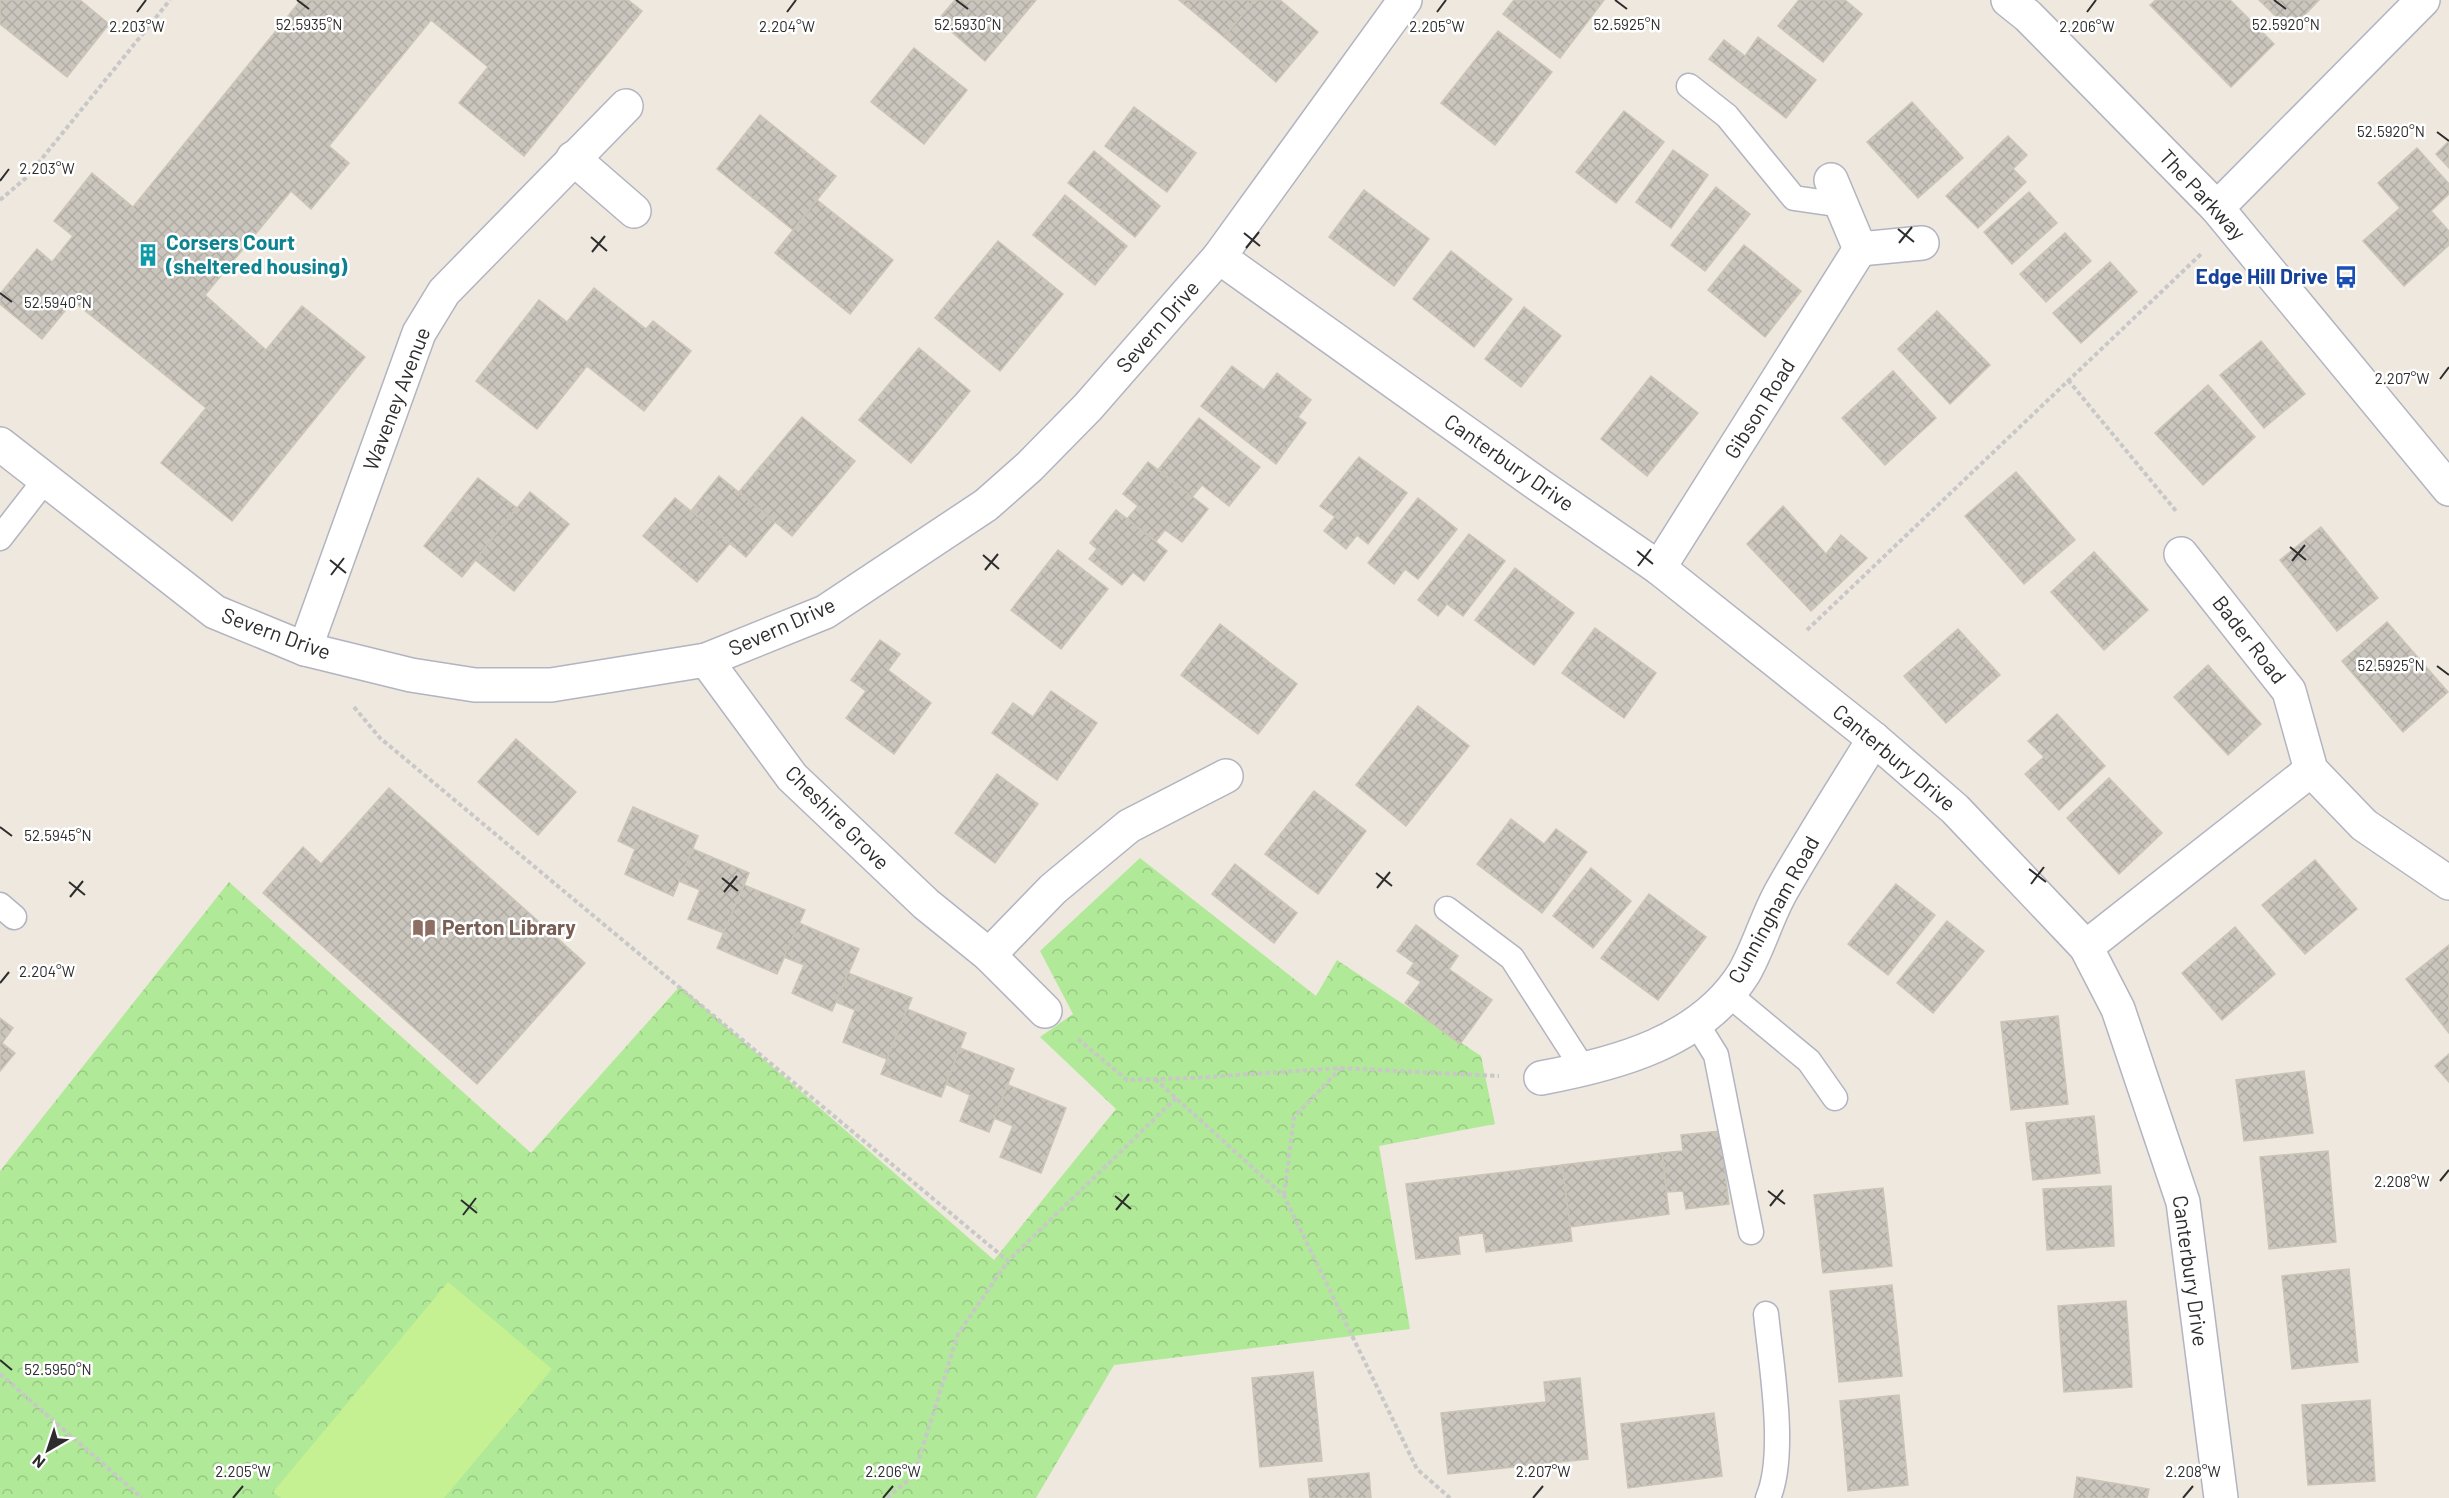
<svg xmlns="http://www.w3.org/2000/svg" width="2449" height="1498" viewBox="0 0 2449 1498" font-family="Barlow,sans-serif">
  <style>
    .park { fill: url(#park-crowns) }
    .pitch { fill: #c5f192 }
    .building { fill: url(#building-cross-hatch); stroke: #cbc5b7; stroke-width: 1.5 }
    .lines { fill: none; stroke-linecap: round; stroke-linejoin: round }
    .service-casing { stroke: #b2b4c1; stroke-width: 27 }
    .minor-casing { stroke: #b2b4c1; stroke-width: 36 }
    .tertiary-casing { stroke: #b2b4c1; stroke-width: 36 }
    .path { stroke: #c8c8c8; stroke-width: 4; stroke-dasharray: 4.5 3; stroke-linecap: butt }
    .service { stroke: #fff; stroke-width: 24 }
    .minor { stroke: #fff; stroke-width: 33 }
    .tertiary { stroke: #fff; stroke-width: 33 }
    .ticks { fill: none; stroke: #2d2d2d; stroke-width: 2 }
    .labels { text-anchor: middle; stroke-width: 5; stroke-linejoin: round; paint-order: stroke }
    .street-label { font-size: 21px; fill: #2d2d2d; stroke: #fff }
    .culture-label { font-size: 21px; font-weight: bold; fill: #0d838f; stroke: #fff; text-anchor: start }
    .transit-label { font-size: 21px; font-weight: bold; fill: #164399; stroke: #fff; text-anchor: end }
    .education-label { font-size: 21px; font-weight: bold; fill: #785e54; stroke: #fff; text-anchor: start }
    .ticks-label { font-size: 15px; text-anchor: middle; fill: #2d2d2d; stroke: #fff; stroke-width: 5; stroke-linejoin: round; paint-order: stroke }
  </style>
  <defs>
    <pattern id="park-crowns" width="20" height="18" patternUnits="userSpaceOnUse" patternTransform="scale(1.5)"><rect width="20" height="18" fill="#b0e997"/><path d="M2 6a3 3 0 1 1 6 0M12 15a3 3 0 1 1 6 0" fill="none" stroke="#98c882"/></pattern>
    <pattern id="building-cross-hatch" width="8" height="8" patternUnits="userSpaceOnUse" patternTransform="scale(1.5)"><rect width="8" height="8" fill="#cbc6bd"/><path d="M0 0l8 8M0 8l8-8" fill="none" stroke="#afaaa3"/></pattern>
  </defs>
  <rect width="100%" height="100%" fill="#efe8de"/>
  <path class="park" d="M 1140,858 L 1316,996 L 1337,960 L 1481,1056 L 1495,1124 L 1379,1146 L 1410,1329 L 1114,1365 L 1036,1498 L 0,1498 L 0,1171 L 229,882 L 531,1153 L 680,986 L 994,1260 L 1116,1109 L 1040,1037 L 1073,1014 L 1040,951 Z"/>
  <path class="pitch" d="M 448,1282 L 552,1369 L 444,1498 L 281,1498 L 273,1492 Z"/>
  <g class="building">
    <path d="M 0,0 L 80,0 L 109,24 L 67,77 L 0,24 Z"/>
    <path d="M 301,0 L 628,0 L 642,11 L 524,156 L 459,103 L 488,67 L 431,20 L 329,146 L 349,163 L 311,209 L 291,191 L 205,295 L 266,350 L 302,306 L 365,357 L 232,521 L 161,463 L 206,408 L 73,301 L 42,339 L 0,304 L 0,294 L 37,249 L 52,262 L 73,236 L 54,221 L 92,173 L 133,207 Z"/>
    <path d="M 955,0 L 1036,0 L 985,61 L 938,20 Z"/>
    <path d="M 1179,0 L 1255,0 L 1224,37 Z"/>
    <path d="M 1255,0 L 1280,0 L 1318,32 L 1276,82 L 1224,37 Z"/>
    <path d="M 1514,0 L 1604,0 L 1560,58 L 1503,14 Z"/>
    <path d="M 1799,0 L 1845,0 L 1862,14 L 1823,62 L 1778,26 Z"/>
    <path d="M 2156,0 L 2230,0 L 2274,44 L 2231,87 L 2150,5 Z"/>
    <path d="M 2259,0 L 2319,0 L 2290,30 Z"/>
    <path d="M 1498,31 L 1552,72 L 1495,145 L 1441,103 Z"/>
    <path d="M 1758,37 L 1816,80 L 1786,118 L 1709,59 L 1724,40 L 1745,56 Z"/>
    <path d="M 914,48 L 967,90 L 924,144 L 871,102 Z"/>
    <path d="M 1912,102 L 1963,158 L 1918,198 L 1867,142 Z"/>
    <path d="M 1134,107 L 1196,153 L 1167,192 L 1105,146 Z"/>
    <path d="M 1624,111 L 1664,142 L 1616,203 L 1576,172 Z"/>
    <path d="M 760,115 L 836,176 L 793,230 L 717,169 Z"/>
    <path d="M 2008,136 L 2027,155 L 2013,169 L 2026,182 L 1978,228 L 1946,196 Z"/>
    <path d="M 2449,141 L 2449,168 L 2436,154 Z"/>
    <path d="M 2417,148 L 2449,184 L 2449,194 L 2431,211 L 2449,231 L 2449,245 L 2404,286 L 2363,241 L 2400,208 L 2378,183 Z"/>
    <path d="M 1673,150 L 1708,175 L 1671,228 L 1636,202 Z"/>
    <path d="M 1094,151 L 1160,206 L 1135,237 L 1068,183 Z"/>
    <path d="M 1716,187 L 1750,214 L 1705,271 L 1671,245 Z"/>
    <path d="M 1364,190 L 1429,239 L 1394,286 L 1329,237 Z"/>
    <path d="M 2029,192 L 2057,223 L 2012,264 L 1984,232 Z"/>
    <path d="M 1065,195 L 1127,246 L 1095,285 L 1033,235 Z"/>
    <path d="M 817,200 L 893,260 L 850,314 L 775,253 Z"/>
    <path d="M 2065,233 L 2091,261 L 2046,302 L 2020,274 Z"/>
    <path d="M 998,241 L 1063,294 L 1000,371 L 935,318 Z"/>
    <path d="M 1744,245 L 1801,291 L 1765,337 L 1708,290 Z"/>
    <path d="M 1451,251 L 1512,299 L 1474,347 L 1413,299 Z"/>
    <path d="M 2110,262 L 2137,292 L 2081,343 L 2053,313 Z"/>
    <path d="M 594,288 L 646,329 L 653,321 L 691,351 L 644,411 L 587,366 L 537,429 L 476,381 L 539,300 L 567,322 Z"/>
    <path d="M 1524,307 L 1561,336 L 1521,387 L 1485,359 Z"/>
    <path d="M 1937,311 L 1990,365 L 1950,404 L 1898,349 Z"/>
    <path d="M 2261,341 L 2305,394 L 2264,428 L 2220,375 Z"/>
    <path d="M 919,348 L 970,391 L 911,463 L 859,420 Z"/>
    <path d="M 1232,366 L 1264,390 L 1277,373 L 1311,400 L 1298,417 L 1306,423 L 1276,464 L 1201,406 Z"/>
    <path d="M 1893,371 L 1936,418 L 1885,465 L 1842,418 Z"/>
    <path d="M 1651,376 L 1698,413 L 1647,476 L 1601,439 Z"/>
    <path d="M 2208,385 L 2255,437 L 2203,485 L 2155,433 Z"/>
    <path d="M 802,417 L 855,461 L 792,536 L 739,492 Z"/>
    <path d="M 1199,418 L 1260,467 L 1229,506 L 1202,485 L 1192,497 L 1158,470 Z"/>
    <path d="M 1359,457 L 1407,493 L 1368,544 L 1357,535 L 1346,549 L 1324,531 L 1335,517 L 1320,506 Z"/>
    <path d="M 1148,462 L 1208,509 L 1182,542 L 1165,530 L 1156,541 L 1127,519 L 1138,506 L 1123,494 Z"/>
    <path d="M 2016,472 L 2075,540 L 2024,584 L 1965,516 Z"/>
    <path d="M 719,476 L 775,522 L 746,557 L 691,511 Z"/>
    <path d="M 478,478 L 517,508 L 462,577 L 424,546 Z"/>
    <path d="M 530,492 L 569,524 L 514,591 L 475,560 Z"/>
    <path d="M 675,498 L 730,543 L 697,582 L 643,536 Z"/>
    <path d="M 1418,498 L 1457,529 L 1418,579 L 1405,569 L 1394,584 L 1368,563 Z"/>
    <path d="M 1783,506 L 1826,554 L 1841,535 L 1867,558 L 1811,611 L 1747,544 Z"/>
    <path d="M 1116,510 L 1167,551 L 1144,581 L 1133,572 L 1122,585 L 1089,559 L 1097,549 L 1090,543 Z"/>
    <path d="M 2321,527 L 2378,598 L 2337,631 L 2280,560 Z"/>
    <path d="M 1469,534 L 1505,561 L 1463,616 L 1447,604 L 1438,616 L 1418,600 Z"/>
    <path d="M 1058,550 L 1108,589 L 1061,649 L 1011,610 Z"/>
    <path d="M 2094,552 L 2148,610 L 2104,650 L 2051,592 Z"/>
    <path d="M 1515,568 L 1574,613 L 1534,665 L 1475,620 Z"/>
    <path d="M 2387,622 L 2448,692 L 2403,732 L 2342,661 Z"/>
    <path d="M 1220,624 L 1297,684 L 1258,734 L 1181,675 Z"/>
    <path d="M 1595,628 L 1656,673 L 1624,718 L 1562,673 Z"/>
    <path d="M 1958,629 L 2000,675 L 1946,723 L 1904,676 Z"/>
    <path d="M 880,640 L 900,654 L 888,670 L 931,703 L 894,754 L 846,718 L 866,691 L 851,680 Z"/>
    <path d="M 2208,665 L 2261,724 L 2228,755 L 2174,697 Z"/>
    <path d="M 1051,691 L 1097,723 L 1057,780 L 992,733 L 1013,703 L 1033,717 Z"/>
    <path d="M 1418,706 L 1469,746 L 1406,826 L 1356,785 Z"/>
    <path d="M 2057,714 L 2105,766 L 2059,810 L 2025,774 L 2044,757 L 2028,741 Z"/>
    <path d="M 516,739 L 576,792 L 538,835 L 478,782 Z"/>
    <path d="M 997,774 L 1038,804 L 995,863 L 955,833 Z"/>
    <path d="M 2109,778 L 2162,833 L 2119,874 L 2067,818 Z"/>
    <path d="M 389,788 L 585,963 L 477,1084 L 263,893 L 303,847 L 321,864 Z"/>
    <path d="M 1314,791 L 1366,831 L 1318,894 L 1265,854 Z"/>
    <path d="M 633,807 L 698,836 L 673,896 L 625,874 L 635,849 L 618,841 Z"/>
    <path d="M 1511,819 L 1544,844 L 1556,829 L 1587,852 L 1542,913 L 1477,864 Z"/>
    <path d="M 693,849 L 749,873 L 724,933 L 688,919 L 700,890 L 679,881 Z"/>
    <path d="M 2315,860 L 2357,909 L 2305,954 L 2262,905 Z"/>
    <path d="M 1235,864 L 1297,913 L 1274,943 L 1212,894 Z"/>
    <path d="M 1591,868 L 1631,901 L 1593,948 L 1553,916 Z"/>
    <path d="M 1896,884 L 1935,915 L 1888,975 L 1848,944 Z"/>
    <path d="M 744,885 L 805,910 L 777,974 L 717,948 Z"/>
    <path d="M 1649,894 L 1706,937 L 1658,1000 L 1601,958 Z"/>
    <path d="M 1947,921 L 1984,951 L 1933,1013 L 1897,983 Z"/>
    <path d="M 799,923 L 859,949 L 832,1011 L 792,993 L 804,965 L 784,957 Z"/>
    <path d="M 1416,925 L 1458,956 L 1449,969 L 1492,1000 L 1460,1044 L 1405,1003 L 1421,982 L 1407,973 L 1414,963 L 1397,951 Z"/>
    <path d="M 2235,927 L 2275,974 L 2222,1020 L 2182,973 Z"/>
    <path d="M 2449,945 L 2449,1033 L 2406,979 Z"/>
    <path d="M 848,973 L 912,998 L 887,1059 L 843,1042 L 855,1010 L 836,1002 Z"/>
    <path d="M 907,1009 L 966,1033 L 941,1097 L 881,1074 Z"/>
    <path d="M 2058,1016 L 2068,1104 L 2011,1110 L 2001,1022 Z"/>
    <path d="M 0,1018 L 13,1028 L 2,1043 L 15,1053 L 0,1071 Z"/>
    <path d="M 960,1048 L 1014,1069 L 989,1132 L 960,1121 L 970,1095 L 946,1084 Z"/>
    <path d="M 2449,1054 L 2449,1082 L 2435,1066 Z"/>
    <path d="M 2304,1071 L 2313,1133 L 2244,1141 L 2236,1080 Z"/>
    <path d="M 1008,1085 L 1066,1108 L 1041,1173 L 1000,1157 L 1013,1126 L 994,1118 Z"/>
    <path d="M 2094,1116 L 2100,1173 L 2033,1180 L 2026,1123 Z"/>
    <path d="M 1720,1131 L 1729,1204 L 1686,1209 L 1683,1191 L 1667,1192 L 1662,1153 L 1683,1151 L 1681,1135 Z"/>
    <path d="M 2328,1151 L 2336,1242 L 2269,1249 L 2260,1157 Z"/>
    <path d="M 1662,1153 L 1669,1214 L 1570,1227 L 1562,1165 Z"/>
    <path d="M 1562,1165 L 1572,1241 L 1486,1252 L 1483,1233 L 1458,1236 L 1460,1254 L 1416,1259 L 1406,1184 Z"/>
    <path d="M 2111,1186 L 2114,1246 L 2047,1250 L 2043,1189 Z"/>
    <path d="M 1883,1188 L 1892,1266 L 1823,1273 L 1814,1195 Z"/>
    <path d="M 2349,1269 L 2358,1362 L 2292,1369 L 2282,1276 Z"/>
    <path d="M 1892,1285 L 1902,1376 L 1839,1382 L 1830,1291 Z"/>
    <path d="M 2126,1301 L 2132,1387 L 2064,1392 L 2058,1306 Z"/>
    <path d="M 1313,1372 L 1322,1461 L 1260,1467 L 1252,1378 Z"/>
    <path d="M 1580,1378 L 1588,1459 L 1448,1474 L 1441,1413 L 1546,1402 L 1544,1382 Z"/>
    <path d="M 1899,1395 L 1908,1485 L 1848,1491 L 1840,1401 Z"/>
    <path d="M 2370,1400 L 2375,1481 L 2308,1485 L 2302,1405 Z"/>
    <path d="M 1714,1413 L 1722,1476 L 1628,1488 L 1621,1424 Z"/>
    <path d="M 1369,1473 L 1371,1498 L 1310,1498 L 1308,1479 Z"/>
    <path d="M 2077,1477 L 2149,1489 L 2147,1498 L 2074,1498 Z"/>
  </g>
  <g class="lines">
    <g class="service-casing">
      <g id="service">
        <path d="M 1689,86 L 1727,116 L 1794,198 L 1842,205"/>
        <path d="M 0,538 L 45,480"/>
        <path d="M 0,905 L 14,917"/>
        <path d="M 1447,909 L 1512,958 L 1584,1070"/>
        <path d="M 1727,993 L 1809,1061 L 1835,1098"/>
        <path d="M 1696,1023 L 1716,1055 L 1751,1232"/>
        <path d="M 1766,1314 C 1771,1364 1787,1454 1768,1498"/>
      </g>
    </g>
    <g class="minor-casing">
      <g id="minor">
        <path d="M 573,158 L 634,211"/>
        <path d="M 1831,180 L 1860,249 L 1922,243"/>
        <path d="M 2217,208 L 2423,0"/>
        <path d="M 1219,257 L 1536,483 L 1659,568 L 1874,739 L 1955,809 L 2086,947 L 2118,1009 L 2183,1202 L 2221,1498"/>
        <path d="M 0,444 L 215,612 L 305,649 L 411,675 L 475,685 L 551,685 L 706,660 L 825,612 L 986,505 L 1029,467 L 1088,407 L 1219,257 L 1405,0"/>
        <path d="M 2181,554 L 2289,691 L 2311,770 L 2364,825 L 2449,883"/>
        <path d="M 1659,568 L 1860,249"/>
        <path d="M 305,649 L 419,333 L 444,292 L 626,106"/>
        <path d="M 706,660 L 792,777 L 926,904 L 989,955 L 1045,1011"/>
        <path d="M 2086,947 L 2311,770"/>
        <path d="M 989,955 L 1053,889 L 1129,826 L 1226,776"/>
        <path d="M 1541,1078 C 1616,1064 1701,1042 1744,973 C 1759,947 1767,916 1782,890 C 1811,839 1843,789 1874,739"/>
      </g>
    </g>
    <g class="tertiary-casing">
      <path id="tertiary" d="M 2008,0 L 2028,16 L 2217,208 L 2449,489"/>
    </g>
    <g class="path">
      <path d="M 0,200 L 27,177 L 170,0"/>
      <path d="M 2068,380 L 2176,511"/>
      <path d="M 1807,630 L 2201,254"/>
      <path d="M 354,707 L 380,738 L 1008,1261 L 1176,1098"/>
      <path d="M 1078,1039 L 1127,1080 L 1193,1078 L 1340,1068 L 1499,1076"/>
      <path d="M 1155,1079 L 1284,1196 L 1417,1469 L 1450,1498"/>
      <path d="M 1284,1195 L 1294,1117 L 1340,1069"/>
      <path d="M 0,1374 L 142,1498"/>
      <path d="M 887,1498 L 914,1475 L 958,1334 L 1008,1261"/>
    </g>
    <use href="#service" class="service"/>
    <use href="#minor" class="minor"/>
    <use href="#tertiary" class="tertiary"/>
  </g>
  <path class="ticks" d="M 297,0 L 309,9M 956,0 L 968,9M 1615,0 L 1627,9M 2274,0 L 2286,9M 137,12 L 146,0M 787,12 L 796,0M 1437,12 L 1446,0M 2087,12 L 2096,0M 2437,132 L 2449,141M 0,181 L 9,169M 1898,229 L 1914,242M 1244,233 L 1260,246M 591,237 L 607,251M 1899,243 L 1912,227M 1246,248 L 1259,232M 592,252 L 605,236M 0,293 L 12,302M 2440,379 L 2449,367M 2290,547 L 2306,560M 1637,551 L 1653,564M 983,555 L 999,569M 330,560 L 346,573M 2292,561 L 2305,545M 1638,566 L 1651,549M 985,570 L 998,554M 331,575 L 344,558M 2437,666 L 2449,675M 0,827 L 12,836M 2029,869 L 2046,882M 1376,873 L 1392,886M 722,878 L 738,891M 69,882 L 85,895M 2031,884 L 2044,867M 1377,888 L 1390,872M 724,892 L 737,876M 70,897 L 83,881M 0,983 L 9,972M 2440,1181 L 2449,1170M 1768,1191 L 1785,1204M 1115,1196 L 1131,1209M 461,1200 L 477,1213M 1770,1206 L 1783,1190M 1116,1210 L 1129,1194M 463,1215 L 476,1198M 0,1360 L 12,1370M 233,1498 L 243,1486M 883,1498 L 893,1486M 1533,1498 L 1543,1486M 2183,1498 L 2193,1486"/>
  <defs>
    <g id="building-bare" transform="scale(1.8)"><path d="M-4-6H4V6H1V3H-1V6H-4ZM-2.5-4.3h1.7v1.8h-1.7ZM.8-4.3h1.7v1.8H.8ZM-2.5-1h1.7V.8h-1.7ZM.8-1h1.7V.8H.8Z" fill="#0f9aa8" stroke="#fff" stroke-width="2.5" paint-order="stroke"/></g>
    <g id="bus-bare" transform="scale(1.8)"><path d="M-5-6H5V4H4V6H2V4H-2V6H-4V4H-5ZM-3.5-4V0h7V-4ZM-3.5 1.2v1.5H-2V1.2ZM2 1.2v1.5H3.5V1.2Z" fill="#1a4fb4" stroke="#fff" stroke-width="2.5" paint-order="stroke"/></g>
    <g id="library-bare" transform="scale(1.8)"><path d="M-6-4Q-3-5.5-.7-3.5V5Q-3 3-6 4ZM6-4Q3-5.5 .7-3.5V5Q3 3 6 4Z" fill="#8d6e63" stroke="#fff" stroke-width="2.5" paint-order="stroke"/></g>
  </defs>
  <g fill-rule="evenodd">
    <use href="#building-bare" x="148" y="255"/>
    <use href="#bus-bare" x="2346" y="277"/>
    <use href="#library-bare" x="424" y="928"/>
  </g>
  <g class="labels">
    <g class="street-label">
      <text transform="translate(2202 195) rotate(47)" y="7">The Parkway</text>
      <text transform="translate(1158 327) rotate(-49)" y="7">Severn Drive</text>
      <text transform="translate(397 399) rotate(-69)" y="7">Waveney Avenue</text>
      <text transform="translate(1760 409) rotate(-58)" y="7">Gibson Road</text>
      <text transform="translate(1509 463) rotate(35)" y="7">Canterbury Drive</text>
      <text transform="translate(782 627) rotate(-24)" y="7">Severn Drive</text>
      <text transform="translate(276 634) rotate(20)" y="7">Severn Drive</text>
      <text transform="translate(2249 640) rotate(52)" y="7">Bader Road</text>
      <text transform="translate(1894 758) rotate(40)" y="7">Canterbury Drive</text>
      <text transform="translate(837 818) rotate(45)" y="7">Cheshire Grove</text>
      <text transform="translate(1774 910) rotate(-61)" y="7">Cunningham Road</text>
      <text transform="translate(2190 1271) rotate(82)" y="7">Canterbury Drive</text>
    </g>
    <g class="culture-label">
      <text x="166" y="250">Corsers Court<tspan x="166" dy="24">(sheltered housing)</tspan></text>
    </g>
    <g class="transit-label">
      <text x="2328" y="284">Edge Hill Drive</text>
    </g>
    <g class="education-label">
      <text x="442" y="935">Perton Library</text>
    </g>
  </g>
  <g class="ticks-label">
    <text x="309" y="30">52.5935°N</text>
    <text x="968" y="30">52.5930°N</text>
    <text x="1627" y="30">52.5925°N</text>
    <text x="2286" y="30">52.5920°N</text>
    <text x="137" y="32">2.203°W</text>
    <text x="787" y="32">2.204°W</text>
    <text x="1437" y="32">2.205°W</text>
    <text x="2087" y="32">2.206°W</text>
    <text x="2391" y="137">52.5920°N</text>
    <text x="47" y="174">2.203°W</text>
    <text x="58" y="308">52.5940°N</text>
    <text x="2402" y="384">2.207°W</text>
    <text x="2391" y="671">52.5925°N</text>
    <text x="58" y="841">52.5945°N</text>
    <text x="47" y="977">2.204°W</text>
    <text x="2402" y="1187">2.208°W</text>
    <text x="58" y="1375">52.5950°N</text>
    <text x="243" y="1477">2.205°W</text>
    <text x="893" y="1477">2.206°W</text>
    <text x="1543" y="1477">2.207°W</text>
    <text x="2193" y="1477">2.208°W</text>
  </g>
  <g transform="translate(48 1450) rotate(219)" stroke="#ffffff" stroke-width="4.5" paint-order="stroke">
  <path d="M0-4.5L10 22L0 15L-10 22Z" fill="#2d2d2d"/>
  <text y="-9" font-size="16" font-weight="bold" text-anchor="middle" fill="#2d2d2d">N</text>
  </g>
</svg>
